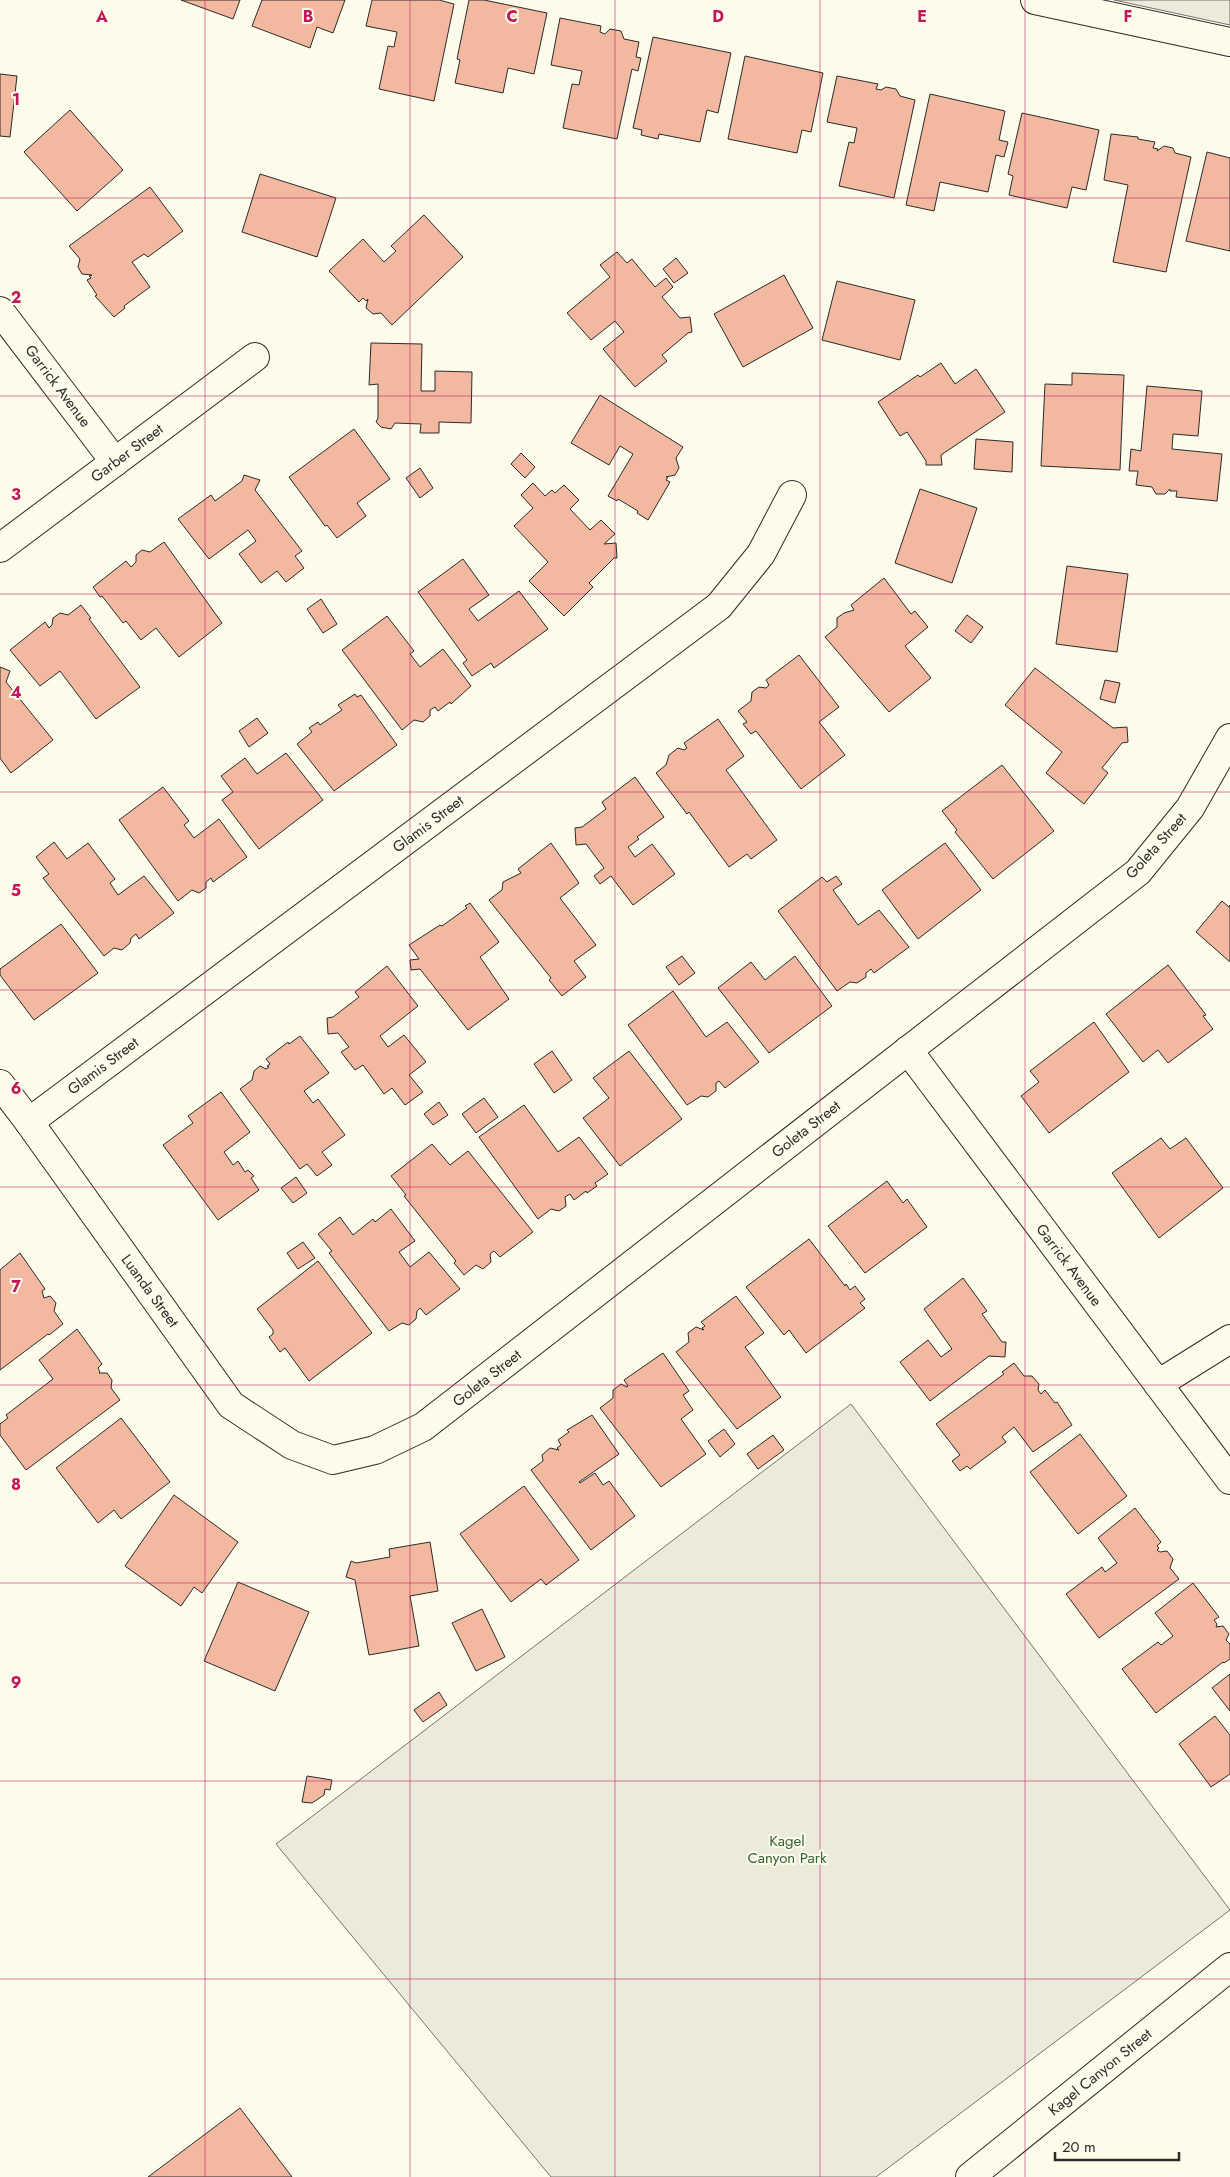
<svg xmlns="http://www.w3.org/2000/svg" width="1230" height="2177" viewBox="0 0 1230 2177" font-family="Jost,sans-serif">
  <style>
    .green { fill: #ecebdb; stroke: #74746e }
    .building { fill: #f2b8a0; stroke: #2b2b2b }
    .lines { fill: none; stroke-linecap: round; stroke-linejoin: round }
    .minor-casing { stroke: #2b2b2b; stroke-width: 30 }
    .minor { stroke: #fdfbea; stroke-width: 28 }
    .grid { fill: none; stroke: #c2185b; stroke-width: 1; stroke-opacity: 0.55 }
    .labels { text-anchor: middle; stroke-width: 4; stroke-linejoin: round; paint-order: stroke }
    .street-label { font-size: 15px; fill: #2b2b2b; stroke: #fdfbea }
    .park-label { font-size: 15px; fill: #34623c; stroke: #fdfbea }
    .grid-label { font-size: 16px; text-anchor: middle; font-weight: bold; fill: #c2185b; stroke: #fdfbea; stroke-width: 4; stroke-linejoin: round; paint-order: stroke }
  </style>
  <rect width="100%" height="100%" fill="#fdfbea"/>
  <g class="green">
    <path d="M 1114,0 L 1230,0 L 1230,25 Z"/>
    <path d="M 851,1404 L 1230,1910 L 876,2177 L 551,2177 L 276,1844 Z"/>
  </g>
  <g class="building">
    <path d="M 181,0 L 240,0 L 233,19 Z"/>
    <path d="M 262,0 L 345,0 L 333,33 L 317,27 L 310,48 L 252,26 Z"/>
    <path d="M 372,0 L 439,0 L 454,4 L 434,101 L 379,89 L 388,46 L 394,47 L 397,32 L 366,26 Z"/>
    <path d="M 469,0 L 484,0 L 547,13 L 534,74 L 508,68 L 503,93 L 455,83 L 460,60 L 457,59 Z"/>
    <path d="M 560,18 L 601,26 L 600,32 L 605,34 L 610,29 L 621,31 L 624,39 L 639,42 L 636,57 L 641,58 L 638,71 L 632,69 L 617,139 L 563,128 L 572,84 L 579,85 L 582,71 L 551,65 Z"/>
    <path d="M 653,37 L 731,53 L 718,113 L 707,110 L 700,142 L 659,134 L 658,139 L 641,135 L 642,130 L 633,128 Z"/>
    <path d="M 745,56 L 823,73 L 811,132 L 802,130 L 797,153 L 728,139 Z"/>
    <path d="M 0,74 L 17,76 L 10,137 L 0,136 Z"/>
    <path d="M 837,76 L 878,84 L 876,89 L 881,90 L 886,87 L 896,89 L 900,96 L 915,100 L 894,198 L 839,186 L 849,142 L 854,143 L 857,128 L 827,122 Z"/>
    <path d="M 930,94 L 1005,111 L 999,140 L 1008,142 L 1004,157 L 996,155 L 988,192 L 940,182 L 934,211 L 906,205 Z"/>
    <path d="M 70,110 L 123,170 L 77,211 L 24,152 Z"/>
    <path d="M 1022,113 L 1099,130 L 1086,190 L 1072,187 L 1067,208 L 1009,195 L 1013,176 L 1008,174 Z"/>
    <path d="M 1111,134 L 1138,137 L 1138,139 L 1155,142 L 1153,148 L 1158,149 L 1157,151 L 1164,146 L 1173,148 L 1175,153 L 1191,157 L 1166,272 L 1113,262 L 1128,185 L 1104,180 Z"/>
    <path d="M 1207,152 L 1230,158 L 1230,251 L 1186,241 Z"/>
    <path d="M 260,174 L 336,198 L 317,257 L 242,232 Z"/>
    <path d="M 150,187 L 183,231 L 148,257 L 144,254 L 132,262 L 150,287 L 124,306 L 125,308 L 114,317 L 95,296 L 97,295 L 87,280 L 91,278 L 89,276 L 92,275 L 82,274 L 78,267 L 80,259 L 69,246 Z"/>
    <path d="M 424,215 L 463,257 L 392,325 L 381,313 L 373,314 L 366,308 L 368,299 L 366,301 L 363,298 L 359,302 L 329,271 L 363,239 L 384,262 L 396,251 L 391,246 Z"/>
    <path d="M 617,252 L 627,263 L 632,259 L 655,287 L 666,278 L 673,287 L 662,297 L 680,318 L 690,317 L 692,332 L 688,333 L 662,355 L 667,361 L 635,387 L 603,349 L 624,332 L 615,321 L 591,340 L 567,313 L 610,277 L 600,265 Z"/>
    <path d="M 676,258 L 688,273 L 674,283 L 663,269 Z"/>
    <path d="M 784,275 L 813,328 L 743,367 L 714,314 Z"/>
    <path d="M 837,281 L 915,300 L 900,360 L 822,340 Z"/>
    <path d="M 371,343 L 422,344 L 421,391 L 435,391 L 435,371 L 472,372 L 471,423 L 439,422 L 439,433 L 420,433 L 421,424 L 395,423 L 391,429 L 381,427 L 376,422 L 378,418 L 378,384 L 369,385 Z"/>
    <path d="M 941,363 L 955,384 L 976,369 L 1005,412 L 941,455 L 942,465 L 926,465 L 926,461 L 907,432 L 900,436 L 878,402 L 918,375 L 920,377 Z"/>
    <path d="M 1072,373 L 1124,375 L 1120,470 L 1041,466 L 1045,384 L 1072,385 Z"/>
    <path d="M 1147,386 L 1202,391 L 1198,436 L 1173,434 L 1172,449 L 1222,454 L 1217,501 L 1176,497 L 1177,491 L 1170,491 L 1170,489 L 1165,494 L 1156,494 L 1152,487 L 1136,485 L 1138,471 L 1129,471 L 1131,449 L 1141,451 Z"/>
    <path d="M 600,395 L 683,447 L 676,458 L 679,468 L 675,475 L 666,477 L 668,477 L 666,480 L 670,482 L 648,520 L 637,513 L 638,511 L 618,499 L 617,501 L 608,496 L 633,454 L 620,446 L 609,465 L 571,443 Z"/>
    <path d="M 354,429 L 390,479 L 357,503 L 366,516 L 337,538 L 327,525 L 325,526 L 289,477 Z"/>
    <path d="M 976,439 L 1013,442 L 1012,472 L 974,469 Z"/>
    <path d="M 521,453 L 535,467 L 525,478 L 511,464 Z"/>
    <path d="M 420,468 L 433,488 L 420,498 L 406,478 Z"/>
    <path d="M 244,475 L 260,480 L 255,490 L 302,551 L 295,556 L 304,568 L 286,582 L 277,571 L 261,583 L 239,554 L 256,541 L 248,530 L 209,559 L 178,519 L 211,495 L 215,501 L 242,481 Z"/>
    <path d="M 533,483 L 545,496 L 552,490 L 555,493 L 564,485 L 579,500 L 570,509 L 590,530 L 601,520 L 615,534 L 604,544 L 616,543 L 617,558 L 614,558 L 589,583 L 593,587 L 564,616 L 529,581 L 548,562 L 514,526 L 533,508 L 521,495 Z"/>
    <path d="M 920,489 L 977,508 L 952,583 L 895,563 Z"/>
    <path d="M 164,542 L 222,623 L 179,657 L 156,628 L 141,640 L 126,621 L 123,623 L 102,596 L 100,597 L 93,587 L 126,561 L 131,567 L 136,562 L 136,555 L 142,550 L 150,552 Z"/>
    <path d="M 463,559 L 489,595 L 469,609 L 478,621 L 519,591 L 548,629 L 494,668 L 491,663 L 472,676 L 463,663 L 467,660 L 418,592 Z"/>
    <path d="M 1067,566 L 1128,574 L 1117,652 L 1056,644 Z"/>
    <path d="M 884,578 L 911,614 L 915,611 L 928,627 L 905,646 L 931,678 L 889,712 L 825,637 L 837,627 L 837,618 L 844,613 L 854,610 L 851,605 Z"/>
    <path d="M 321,599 L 337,624 L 323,633 L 307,609 Z"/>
    <path d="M 81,605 L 91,618 L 89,619 L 140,687 L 96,719 L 60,671 L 40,686 L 10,650 L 45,622 L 49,628 L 52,625 L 53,618 L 60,613 L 68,615 Z"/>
    <path d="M 967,615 L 983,627 L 971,643 L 955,631 Z"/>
    <path d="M 387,616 L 414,651 L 410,654 L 420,667 L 443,649 L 471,686 L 451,704 L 450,702 L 438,711 L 435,707 L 430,710 L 430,716 L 423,722 L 414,720 L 402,730 L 342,650 Z"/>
    <path d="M 799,655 L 839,707 L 819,722 L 845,755 L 801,789 L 756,731 L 751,734 L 743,724 L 747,722 L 738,711 L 751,701 L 752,692 L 759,687 L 766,688 L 769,685 L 766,680 Z"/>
    <path d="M 0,667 L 10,671 L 6,682 L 53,740 L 11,773 L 0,758 Z"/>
    <path d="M 1035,668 L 1113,728 L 1127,727 L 1128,742 L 1122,743 L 1102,768 L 1108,773 L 1084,804 L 1046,773 L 1062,752 L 1005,705 Z"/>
    <path d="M 1105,680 L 1120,683 L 1115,703 L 1100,699 Z"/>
    <path d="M 355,694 L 357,697 L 361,695 L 397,745 L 334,791 L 297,744 L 312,732 L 309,728 L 318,722 L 320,725 L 342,710 L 338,705 Z"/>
    <path d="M 257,718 L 268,733 L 249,747 L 239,731 Z"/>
    <path d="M 718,719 L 744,756 L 726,770 L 777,840 L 751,859 L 747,854 L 729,867 L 689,812 L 687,814 L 656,773 L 666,765 L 669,755 L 678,748 L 684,750 L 687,748 L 684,743 Z"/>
    <path d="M 286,753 L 323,800 L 259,849 L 222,800 L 233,792 L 221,776 L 245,758 L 257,774 Z"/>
    <path d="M 1002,765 L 1054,831 L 993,879 L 955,832 L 957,830 L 942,811 Z"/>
    <path d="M 635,777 L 664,817 L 637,837 L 639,839 L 628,847 L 635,857 L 652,844 L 675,874 L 633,905 L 611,876 L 600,884 L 594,876 L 604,868 L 586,844 L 576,845 L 575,828 L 582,827 L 606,809 L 602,802 Z"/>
    <path d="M 163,787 L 189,821 L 184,825 L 194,838 L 219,819 L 247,857 L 213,882 L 211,878 L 206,882 L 206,888 L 199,893 L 192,890 L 178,901 L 119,820 Z"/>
    <path d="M 54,842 L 67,859 L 88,843 L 115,879 L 110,883 L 118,895 L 144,876 L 174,913 L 139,939 L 136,934 L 131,938 L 130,943 L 122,950 L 114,948 L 104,956 L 43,878 L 49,874 L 36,857 Z"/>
    <path d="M 551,843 L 579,883 L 560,898 L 596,945 L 574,961 L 586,977 L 562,996 L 549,980 L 551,978 L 489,900 L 502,890 L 503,882 L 521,873 L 518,869 Z"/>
    <path d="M 945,843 L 981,890 L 918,939 L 882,890 Z"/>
    <path d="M 836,876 L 842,884 L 833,890 L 858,925 L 879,910 L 909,947 L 874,973 L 871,969 L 866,973 L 866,977 L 857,983 L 850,982 L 837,991 L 778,911 L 822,877 L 827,882 Z"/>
    <path d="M 1222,901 L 1229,907 L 1230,905 L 1230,962 L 1196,932 Z"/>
    <path d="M 470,903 L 499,942 L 480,957 L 509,999 L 468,1030 L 420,969 L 411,970 L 410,960 L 419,959 L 409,945 L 440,925 L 442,926 L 467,908 L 465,906 Z"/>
    <path d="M 61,924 L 98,973 L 34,1020 L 0,975 L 0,969 Z"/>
    <path d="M 682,956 L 695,973 L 679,985 L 666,967 Z"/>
    <path d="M 795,956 L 832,1006 L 769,1053 L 718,988 L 751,962 L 765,980 Z"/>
    <path d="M 1168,965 L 1206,1015 L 1203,1016 L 1213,1029 L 1168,1063 L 1158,1050 L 1143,1062 L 1106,1014 Z"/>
    <path d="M 387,966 L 418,1006 L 380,1036 L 388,1047 L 404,1035 L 426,1062 L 409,1075 L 423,1092 L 405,1105 L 392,1088 L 384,1094 L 363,1065 L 355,1070 L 341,1052 L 349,1047 L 338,1033 L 328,1034 L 327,1018 L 333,1017 L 359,997 L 355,992 Z"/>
    <path d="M 673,991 L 706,1037 L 727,1022 L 759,1062 L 725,1088 L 719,1081 L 716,1083 L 716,1091 L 708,1097 L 701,1096 L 687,1105 L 628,1025 Z"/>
    <path d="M 1094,1022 L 1129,1072 L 1049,1133 L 1021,1096 L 1039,1082 L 1030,1071 Z"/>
    <path d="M 300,1036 L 329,1073 L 304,1091 L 313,1103 L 318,1099 L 345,1135 L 322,1152 L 332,1165 L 317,1176 L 307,1164 L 300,1169 L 240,1089 L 252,1080 L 254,1071 L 260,1066 L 266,1069 L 269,1067 L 267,1066 L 270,1064 L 266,1059 L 288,1042 L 289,1044 Z"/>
    <path d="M 552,1051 L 572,1080 L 554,1093 L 534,1064 Z"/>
    <path d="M 629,1051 L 682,1119 L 620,1166 L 583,1118 L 609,1098 L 593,1078 Z"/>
    <path d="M 221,1092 L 250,1132 L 224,1152 L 233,1165 L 238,1161 L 245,1172 L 248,1170 L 254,1176 L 251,1178 L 259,1190 L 218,1220 L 163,1145 L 193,1123 L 188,1116 Z"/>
    <path d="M 484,1098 L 498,1117 L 476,1133 L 462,1114 Z"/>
    <path d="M 439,1102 L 448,1115 L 433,1125 L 424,1114 Z"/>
    <path d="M 524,1105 L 558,1152 L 579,1137 L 608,1174 L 595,1183 L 597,1186 L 587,1193 L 586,1191 L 574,1200 L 570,1194 L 565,1197 L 566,1206 L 559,1211 L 551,1209 L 538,1219 L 479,1137 Z"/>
    <path d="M 1161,1138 L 1170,1149 L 1186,1138 L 1223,1188 L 1159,1238 L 1112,1173 Z"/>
    <path d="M 432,1144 L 450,1165 L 468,1151 L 533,1232 L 500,1257 L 494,1251 L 490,1254 L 491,1262 L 483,1269 L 476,1265 L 464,1275 L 454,1263 L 456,1261 L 404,1196 L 406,1195 L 391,1176 Z"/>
    <path d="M 296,1177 L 307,1193 L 293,1203 L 281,1188 Z"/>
    <path d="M 887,1181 L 903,1203 L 907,1199 L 927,1227 L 865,1273 L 828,1226 Z"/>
    <path d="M 391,1209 L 415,1241 L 399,1252 L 410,1267 L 429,1252 L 460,1289 L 426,1315 L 420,1308 L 417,1311 L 416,1319 L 409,1325 L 402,1323 L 389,1331 L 329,1253 L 332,1251 L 318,1234 L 340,1217 L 353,1235 L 373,1219 L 375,1222 Z"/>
    <path d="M 809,1239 L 845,1286 L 846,1284 L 850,1290 L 855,1286 L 865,1299 L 860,1303 L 865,1308 L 806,1353 L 789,1330 L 784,1335 L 746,1287 Z"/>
    <path d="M 303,1242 L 315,1258 L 298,1269 L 287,1253 Z"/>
    <path d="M 20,1253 L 45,1289 L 42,1291 L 44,1298 L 50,1296 L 56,1303 L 54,1311 L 63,1324 L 49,1335 L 48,1334 L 0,1370 L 0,1270 Z"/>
    <path d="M 318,1261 L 372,1333 L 309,1381 L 285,1348 L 280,1352 L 269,1337 L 273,1334 L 273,1330 L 257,1309 Z"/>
    <path d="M 963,1278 L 987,1311 L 982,1314 L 1002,1342 L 1006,1342 L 1005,1357 L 989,1356 L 930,1401 L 900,1362 L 928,1340 L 941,1357 L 952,1349 L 924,1309 Z"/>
    <path d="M 736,1296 L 764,1333 L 745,1347 L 781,1397 L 737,1429 L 676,1352 L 689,1342 L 688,1333 L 696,1327 L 704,1330 L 702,1328 L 705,1326 L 701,1322 Z"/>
    <path d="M 77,1329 L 102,1364 L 98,1368 L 100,1372 L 99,1373 L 107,1373 L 112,1380 L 111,1388 L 120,1400 L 26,1470 L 0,1435 L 0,1424 L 8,1418 L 6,1415 L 53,1379 L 39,1360 Z"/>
    <path d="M 663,1353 L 689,1391 L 683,1395 L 693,1410 L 681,1419 L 706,1454 L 661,1487 L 600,1408 L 613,1398 L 613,1390 L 621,1384 L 627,1387 L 628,1386 L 624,1380 Z"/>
    <path d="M 1014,1363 L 1024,1376 L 1032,1376 L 1039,1384 L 1038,1390 L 1041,1394 L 1045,1390 L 1055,1403 L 1057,1402 L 1072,1425 L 1033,1452 L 1014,1427 L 1002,1437 L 1006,1442 L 970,1469 L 967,1466 L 960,1471 L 952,1461 L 960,1455 L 936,1424 L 1004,1374 L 1002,1372 Z"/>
    <path d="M 592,1415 L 619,1454 L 579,1482 L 580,1483 L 595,1473 L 603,1485 L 609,1481 L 635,1516 L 591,1550 L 531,1470 L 543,1461 L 542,1455 L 550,1448 L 559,1450 L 557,1448 L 561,1445 L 558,1440 L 569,1432 L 567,1430 Z"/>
    <path d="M 121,1418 L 170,1482 L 121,1519 L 114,1510 L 98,1523 L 56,1468 Z"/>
    <path d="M 724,1429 L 735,1444 L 720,1457 L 708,1441 Z"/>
    <path d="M 1080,1434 L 1127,1496 L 1078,1534 L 1030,1472 Z"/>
    <path d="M 773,1435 L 784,1450 L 758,1469 L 747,1454 Z"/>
    <path d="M 524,1486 L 579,1560 L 546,1585 L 541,1579 L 511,1602 L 460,1534 Z"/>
    <path d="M 174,1495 L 238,1542 L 202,1593 L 194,1587 L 181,1606 L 125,1566 Z"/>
    <path d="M 1135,1508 L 1161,1542 L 1157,1546 L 1159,1548 L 1157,1550 L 1160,1552 L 1167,1551 L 1173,1559 L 1170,1568 L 1179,1579 L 1099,1638 L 1066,1594 L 1102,1567 L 1105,1572 L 1117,1563 L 1098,1538 Z"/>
    <path d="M 430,1542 L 438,1591 L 410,1596 L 419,1646 L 369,1655 L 355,1580 L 346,1577 L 351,1561 L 356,1563 L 390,1557 L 389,1549 Z"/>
    <path d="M 238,1582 L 309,1612 L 275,1691 L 204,1661 Z"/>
    <path d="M 1193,1583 L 1219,1617 L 1214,1620 L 1217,1624 L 1216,1627 L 1223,1626 L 1229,1634 L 1226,1640 L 1230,1644 L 1230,1659 L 1224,1663 L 1223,1662 L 1156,1713 L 1122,1669 L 1158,1642 L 1161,1645 L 1173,1636 L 1155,1613 Z"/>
    <path d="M 482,1609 L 505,1657 L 476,1671 L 452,1623 Z"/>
    <path d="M 1230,1674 L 1230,1711 L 1212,1688 Z"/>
    <path d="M 439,1692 L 447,1705 L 423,1722 L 414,1710 Z"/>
    <path d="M 1215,1716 L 1230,1735 L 1230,1774 L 1211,1787 L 1179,1744 Z"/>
    <path d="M 307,1776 L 332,1780 L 330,1790 L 325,1789 L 324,1795 L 312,1803 L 302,1802 Z"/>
    <path d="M 240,2108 L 292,2177 L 148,2177 Z"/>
  </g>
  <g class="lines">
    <g class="minor-casing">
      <g id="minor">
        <path d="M 1035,0 L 1230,42"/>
        <path d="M 0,311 L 115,462"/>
        <path d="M 0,548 L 255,357"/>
        <path d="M 908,1050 L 1230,1480"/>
        <path d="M 0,1084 L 29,1122 L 231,1405 L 292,1445 L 333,1460 L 375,1450 L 423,1427 L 1138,872 L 1190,808 L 1230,738"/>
        <path d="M 29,1122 L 719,606 L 761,554 L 792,495"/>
        <path d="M 1158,1384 L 1230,1339"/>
        <path d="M 970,2177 L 1230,1967"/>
      </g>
    </g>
    <use href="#minor" class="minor"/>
  </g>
  <path class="grid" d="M 205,0 L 205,2177M 410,0 L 410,2177M 615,0 L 615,2177M 820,0 L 820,2177M 1025,0 L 1025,2177M 0,198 L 1230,198M 0,396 L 1230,396M 0,594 L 1230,594M 0,792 L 1230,792M 0,990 L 1230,990M 0,1187 L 1230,1187M 0,1385 L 1230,1385M 0,1583 L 1230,1583M 0,1781 L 1230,1781M 0,1979 L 1230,1979"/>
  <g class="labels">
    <g class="street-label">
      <text transform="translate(58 386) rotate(53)" y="5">Garrick Avenue</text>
      <text transform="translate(127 453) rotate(-37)" y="5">Garber Street</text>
      <text transform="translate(428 824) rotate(-37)" y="5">Glamis Street</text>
      <text transform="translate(1156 846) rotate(-48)" y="5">Goleta Street</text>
      <text transform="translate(103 1066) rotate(-37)" y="5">Glamis Street</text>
      <text transform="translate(806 1129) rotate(-38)" y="5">Goleta Street</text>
      <text transform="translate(1069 1265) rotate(53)" y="5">Garrick Avenue</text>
      <text transform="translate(150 1291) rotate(54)" y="5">Luanda Street</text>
      <text transform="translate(487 1378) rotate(-38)" y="5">Goleta Street</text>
      <text transform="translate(1100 2072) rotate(-39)" y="5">Kagel Canyon Street</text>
    </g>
    <g class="park-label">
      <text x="787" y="1846">Kagel<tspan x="787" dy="17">Canyon Park</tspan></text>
    </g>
  </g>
  <g class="grid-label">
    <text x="102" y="22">A</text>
    <text x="308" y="22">B</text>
    <text x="512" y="22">C</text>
    <text x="718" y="22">D</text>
    <text x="922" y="22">E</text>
    <text x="1128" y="22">F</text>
    <text x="16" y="105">1</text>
    <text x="16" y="303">2</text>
    <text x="16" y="500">3</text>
    <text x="16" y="698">4</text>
    <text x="16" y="896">5</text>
    <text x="16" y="1094">6</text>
    <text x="16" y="1292">7</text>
    <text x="16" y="1490">8</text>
    <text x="16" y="1688">9</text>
  </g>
  <path d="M1055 2152v8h124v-8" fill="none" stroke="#2b2b2b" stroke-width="2.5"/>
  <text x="1062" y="2152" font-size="15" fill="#2b2b2b" stroke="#fdfbea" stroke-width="4" paint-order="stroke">20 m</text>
</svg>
